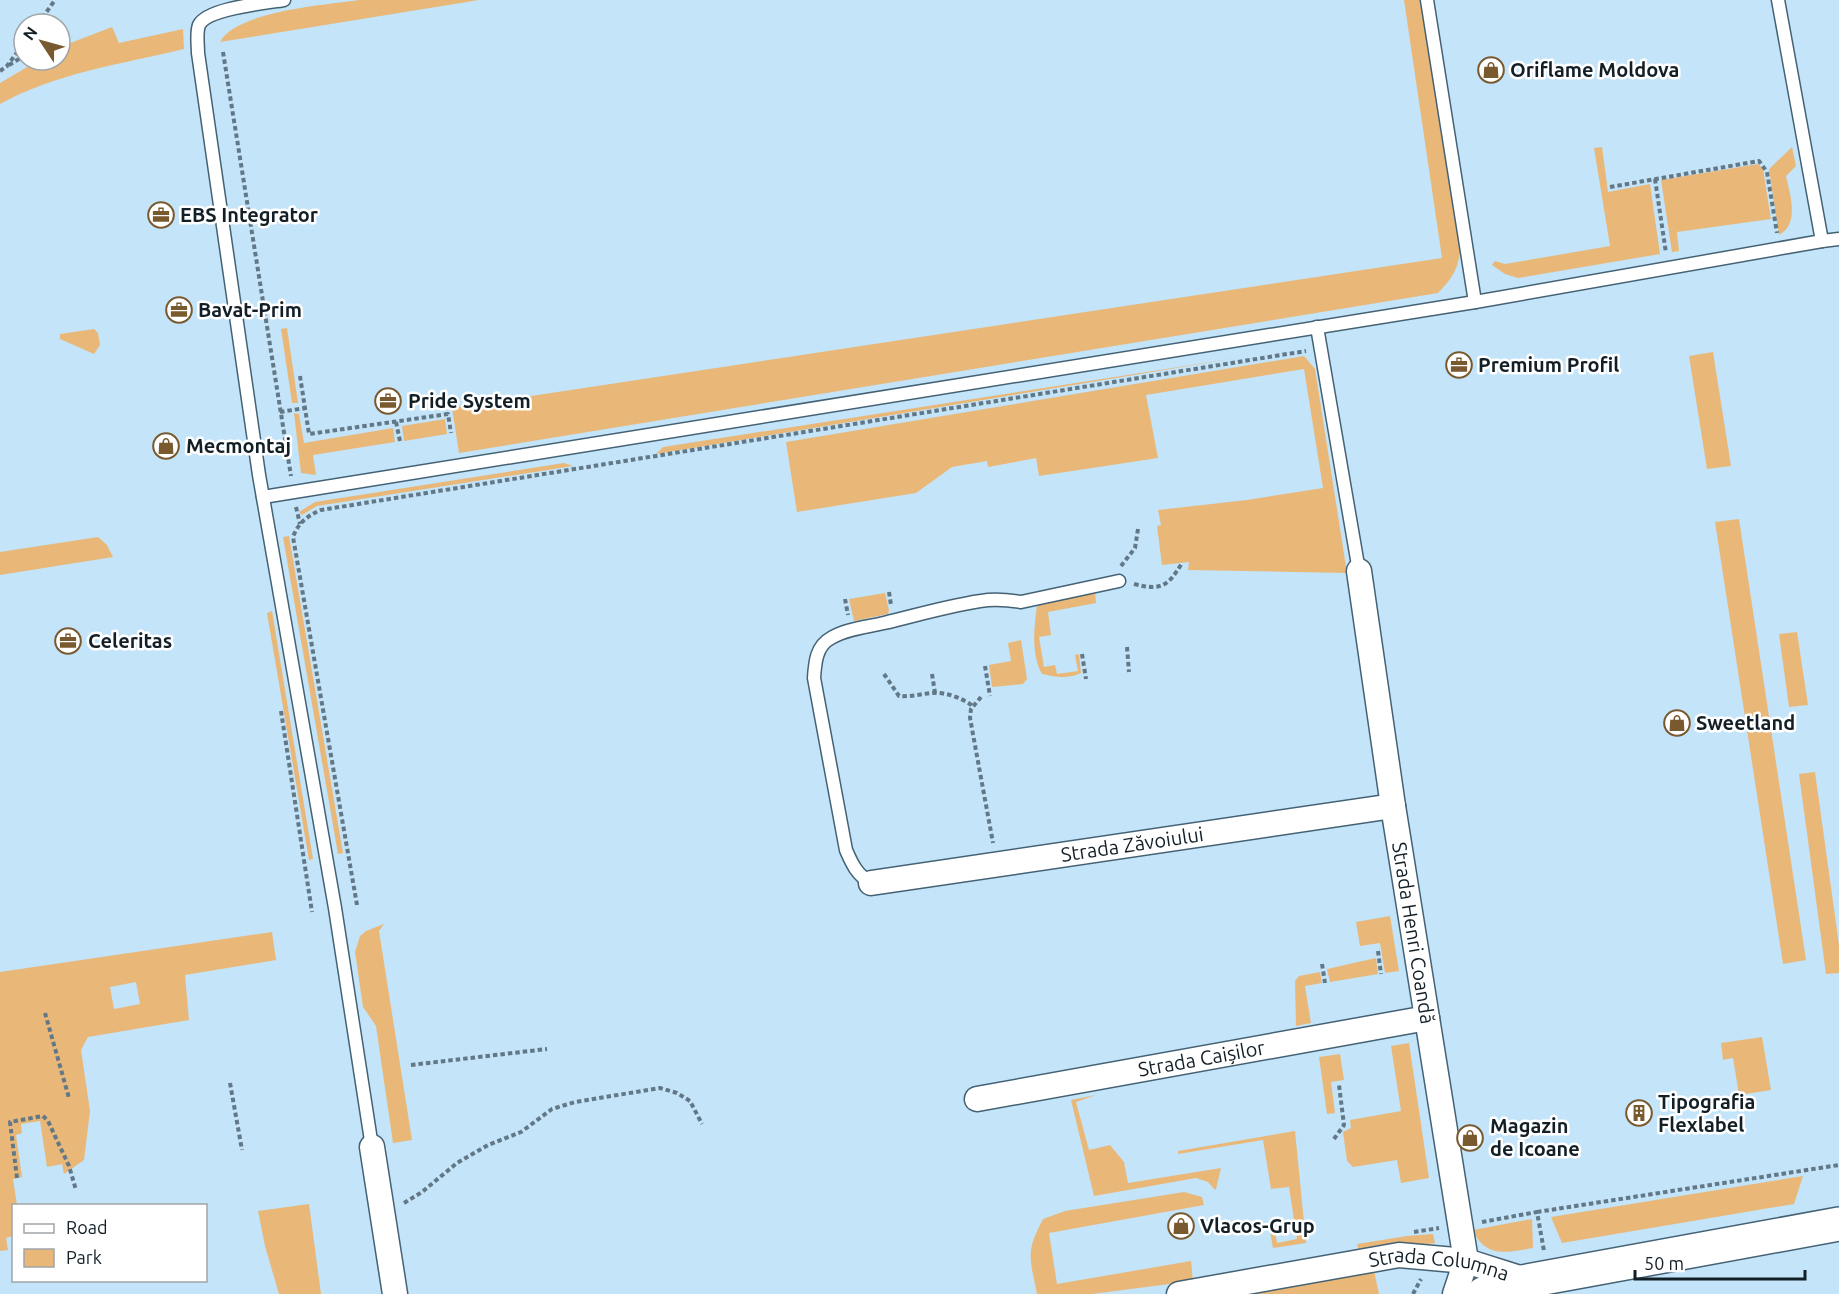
<svg xmlns="http://www.w3.org/2000/svg" width="1839" height="1294" viewBox="0 0 1839 1294" font-family="Ubuntu,sans-serif">
  <style>
    .green { fill: #e9b879; fill-rule: evenodd }
    .lines { fill: none; stroke-linecap: round; stroke-linejoin: round }
    .service-casing { stroke: #456274; stroke-width: 15 }
    .minor-casing { stroke: #456274; stroke-width: 27 }
    .secondary-casing { stroke: #456274; stroke-width: 36 }
    .path { stroke: #637886; stroke-width: 4; stroke-dasharray: 4.5 3; stroke-linecap: butt }
    .service { stroke: #fff; stroke-width: 12 }
    .minor { stroke: #fff; stroke-width: 24 }
    .secondary { stroke: #fff; stroke-width: 33 }
    .labels { text-anchor: middle; stroke-width: 5; stroke-linejoin: round; paint-order: stroke }
    .poi-label { font-size: 20px; font-weight: bold; fill: #131f27; stroke: #fff; text-anchor: start }
    .street-label { font-size: 20px; fill: #131f27; stroke: #fff }
  </style>
  <rect width="100%" height="100%" fill="#c3e4f9"/>
  <g class="green">
    <path d="M 359,0 L 479,0 L 220,42 C 236,11 326,5 359,0 Z"/>
    <path d="M 1404,0 L 1421,0 L 1460,249 C 1459,268 1452,279 1438,293 L 459,453 L 452,408 L 1442,258 Z"/>
    <path d="M 112,27 L 119,43 L 183,29 L 184,49 C 122,64 56,73 0,104 L 0,83 L 39,60 L 60,60 L 60,47 Z"/>
    <path d="M 1602,147 L 1608,192 L 1650,184 L 1660,254 L 1518,278 L 1505,274 L 1492,265 L 1495,261 L 1505,264 L 1610,246 L 1594,148 Z"/>
    <path d="M 1792,147 L 1796,166 L 1786,176 C 1790,194 1800,224 1779,235 L 1769,169 Z"/>
    <path d="M 1758,164 L 1763,169 L 1771,219 L 1677,232 L 1679,251 L 1672,252 L 1661,180 Z"/>
    <path d="M 287,328 L 298,403 L 292,403 L 281,329 Z"/>
    <path d="M 94,329 L 98,333 L 100,345 L 94,354 L 60,339 L 60,334 Z"/>
    <path d="M 1713,352 L 1731,466 L 1707,469 L 1689,356 Z"/>
    <path d="M 1304,356 L 1315,369 L 1347,573 L 1188,570 L 1189,562 L 1162,565 L 1157,526 L 1161,525 L 1158,510 L 1247,500 L 1323,488 L 1304,369 L 1146,395 L 1158,458 L 1039,476 L 1036,458 L 988,467 L 987,461 L 952,467 L 916,493 L 797,512 L 786,442 Z"/>
    <path d="M 1237,358 L 656,454 L 663,447 Z"/>
    <path d="M 294,413 L 299,414 L 304,443 L 393,428 L 395,442 L 313,455 L 316,475 L 301,473 Z"/>
    <path d="M 445,419 L 447,434 L 404,441 L 402,426 Z"/>
    <path d="M 564,463 L 573,466 L 317,506 L 302,515 L 299,512 L 315,502 Z"/>
    <path d="M 1739,519 L 1806,960 L 1783,964 L 1715,522 Z"/>
    <path d="M 289,536 L 343,853 L 338,854 L 283,537 Z"/>
    <path d="M 98,537 L 107,545 L 113,557 L 0,575 L 0,552 Z"/>
    <path d="M 1095,592 L 1096,603 L 1048,612 L 1051,635 L 1039,637 L 1044,667 L 1055,665 L 1057,674 L 1078,671 L 1075,655 L 1079,654 L 1081,673 C 1069,679 1054,677 1042,674 C 1031,654 1034,627 1037,606 Z"/>
    <path d="M 885,593 L 889,610 L 888,614 L 854,621 L 849,599 Z"/>
    <path d="M 272,611 L 313,859 L 309,860 L 267,613 Z"/>
    <path d="M 1797,632 L 1808,705 L 1789,707 L 1779,634 Z"/>
    <path d="M 1021,640 L 1027,679 L 1023,684 L 992,687 L 989,665 L 1011,661 L 1008,643 Z"/>
    <path d="M 1815,772 L 1839,945 L 1839,973 L 1826,974 L 1799,774 Z"/>
    <path d="M 1390,916 L 1399,971 L 1385,973 L 1380,943 L 1360,946 L 1356,922 Z"/>
    <path d="M 384,924 L 379,931 L 412,1140 L 393,1143 L 376,1026 L 363,1007 L 355,952 L 360,936 L 366,931 Z"/>
    <path d="M 272,932 L 276,960 L 185,975 L 189,1020 L 88,1037 L 81,1050 L 90,1111 L 84,1160 L 64,1174 L 62,1164 L 47,1167 L 40,1121 L 21,1124 L 22,1133 L 16,1135 L 22,1177 L 13,1179 L 17,1205 L 14,1206 L 13,1236 L 6,1238 L 8,1250 L 0,1251 L 0,972 ZM 136,982 L 140,1004 L 114,1009 L 110,987 Z"/>
    <path d="M 1376,958 L 1378,974 L 1330,982 L 1327,969 Z"/>
    <path d="M 1320,972 L 1322,983 L 1305,986 L 1311,1023 L 1296,1026 L 1295,981 L 1299,976 Z"/>
    <path d="M 1762,1037 L 1771,1090 L 1739,1095 L 1733,1058 L 1723,1060 L 1721,1043 Z"/>
    <path d="M 1409,1043 L 1429,1178 L 1401,1183 L 1397,1160 L 1353,1167 L 1347,1161 L 1343,1132 L 1351,1128 L 1350,1120 L 1401,1111 L 1391,1046 Z"/>
    <path d="M 1340,1054 L 1344,1080 L 1331,1082 L 1335,1113 L 1327,1114 L 1319,1057 Z"/>
    <path d="M 1096,1095 L 1076,1102 L 1089,1150 L 1110,1145 L 1124,1162 L 1128,1183 L 1221,1168 L 1216,1189 L 1215,1190 L 1208,1182 L 1196,1178 L 1094,1196 L 1071,1100 Z"/>
    <path d="M 1295,1131 L 1306,1243 L 1273,1248 L 1269,1226 L 1274,1225 L 1277,1243 L 1297,1239 L 1289,1187 L 1271,1189 L 1263,1140 L 1178,1154 L 1178,1151 Z"/>
    <path d="M 1803,1176 L 1794,1204 L 1562,1243 L 1551,1217 Z"/>
    <path d="M 1184,1192 L 1202,1197 L 1204,1205 L 1049,1233 L 1057,1284 L 1191,1261 L 1193,1281 L 1092,1294 L 1037,1294 C 1030,1258 1025,1253 1043,1219 L 1065,1211 Z"/>
    <path d="M 309,1204 L 321,1294 L 279,1294 L 265,1246 L 258,1211 Z"/>
    <path d="M 1532,1219 L 1533,1248 C 1507,1252 1486,1259 1473,1230 Z"/>
    <path d="M 1433,1234 L 1435,1243 L 1360,1254 L 1357,1244 L 1407,1236 Z"/>
    <path d="M 1374,1271 L 1379,1294 L 1246,1294 Z"/>
  </g>
  <g class="lines">
    <g class="service-casing">
      <g id="service">
        <path d="M 284,0 C 266,3 207,8 199,25 C 196,33 198,44 198,53 L 259,475 L 335,908 L 372,1147"/>
        <path d="M 1427,0 L 1475,302"/>
        <path d="M 1822,241 L 1839,239"/>
        <path d="M 1317,327 L 1359,571"/>
        <path d="M 263,497 L 1475,302 L 1822,241 L 1778,0"/>
        <path d="M 871,883 C 857,875 852,864 846,850 L 814,678 C 815,663 816,646 831,638 C 845,629 867,627 884,623 C 918,615 954,604 988,600 C 1000,599 1009,600 1021,602 L 1119,581"/>
      </g>
    </g>
    <g class="minor-casing">
      <g id="minor">
        <path id="s1" d="M 1359,571 L 1393,806 L 1466,1261 L 1455,1294"/>
        <path id="s2" d="M 871,883 L 1393,806"/>
        <path id="s3" d="M 977,1099 L 1427,1018"/>
        <path d="M 372,1147 L 395,1294"/>
        <path id="s4" d="M 1179,1294 L 1399,1255 L 1466,1261 L 1526,1280"/>
      </g>
    </g>
    <g class="secondary-casing">
      <path id="secondary" d="M 1483,1294 L 1500,1286 L 1839,1224"/>
    </g>
    <g class="path">
      <path d="M 38,24 L 55,0"/>
      <path d="M 223,52 L 291,476"/>
      <path d="M 9,65 L 24,56"/>
      <path d="M 0,71 L 7,66 L 24,43"/>
      <path d="M 1655,179 L 1666,253"/>
      <path d="M 1610,187 L 1759,161 L 1767,172 L 1777,233"/>
      <path d="M 300,376 L 309,434 L 448,414 L 451,433"/>
      <path d="M 280,412 L 305,408"/>
      <path d="M 396,422 L 400,441"/>
      <path d="M 296,507 L 300,524"/>
      <path d="M 1121,566 L 1135,548 L 1138,529"/>
      <path d="M 1134,584 C 1162,591 1168,586 1182,563"/>
      <path d="M 889,592 L 891,605"/>
      <path d="M 845,599 L 848,615"/>
      <path d="M 1127,647 L 1129,672"/>
      <path d="M 1082,654 L 1086,679"/>
      <path d="M 985,666 L 990,696"/>
      <path d="M 884,674 L 899,696 C 910,697 921,694 932,693 C 946,692 962,698 973,706"/>
      <path d="M 932,674 L 935,693"/>
      <path d="M 981,697 L 971,709 L 970,718 L 993,843"/>
      <path d="M 281,711 L 312,912"/>
      <path d="M 357,905 L 293,537 C 298,523 307,516 321,510 L 1306,351"/>
      <path d="M 1378,951 L 1381,974"/>
      <path d="M 1322,964 L 1325,983"/>
      <path d="M 45,1013 L 69,1098"/>
      <path d="M 411,1065 L 547,1049"/>
      <path d="M 230,1083 L 242,1150"/>
      <path d="M 1334,1139 L 1344,1125 L 1339,1085"/>
      <path d="M 17,1178 L 10,1122 L 43,1116 L 48,1121 L 69,1166 L 76,1190"/>
      <path d="M 404,1203 L 422,1192 L 457,1163 L 488,1145 L 521,1132 L 552,1109 L 575,1102 L 660,1088 L 677,1093 L 690,1101 L 702,1124"/>
      <path d="M 1537,1212 L 1839,1165"/>
      <path d="M 1482,1222 L 1537,1212 L 1544,1251"/>
      <path d="M 1414,1232 L 1439,1228"/>
      <path d="M 1413,1294 L 1421,1279"/>
    </g>
    <use href="#service" class="service"/>
    <use href="#minor" class="minor"/>
    <use href="#secondary" class="secondary"/>
  </g>
  <defs>
    <g id="shop-ring" transform="scale(1.35)"><circle r="9.5" fill="#fff" stroke="#795a2f" stroke-width="1.5"/><path d="M-5-2.5h2.3a2.7 3.5 0 0 1 5.4 0H5L5.5 6h-11ZM-1.5-2.5h3a1.5 2.3 0 0 0-3 0Z" fill="#795a2f"/></g>
    <g id="office-ring" transform="scale(1.35)"><circle r="9.5" fill="#fff" stroke="#795a2f" stroke-width="1.5"/><path d="M-6-3h4V-5.5h4V-3h4V5H-6ZM-1-4.5V-3h2v-1.5ZM-6 0V1H6V0Z" fill="#795a2f"/></g>
    <g id="building-ring" transform="scale(1.35)"><circle r="9.5" fill="#fff" stroke="#795a2f" stroke-width="1.5"/><path d="M-4-6H4V6H1V3H-1V6H-4ZM-2.5-4.3h1.7v1.8h-1.7ZM.8-4.3h1.7v1.8H.8ZM-2.5-1h1.7V.8h-1.7ZM.8-1h1.7V.8H.8Z" fill="#795a2f"/></g>
  </defs>
  <g fill-rule="evenodd">
    <use href="#shop-ring" x="1491" y="70"/>
    <use href="#office-ring" x="161" y="215"/>
    <use href="#office-ring" x="179" y="310"/>
    <use href="#office-ring" x="1459" y="365"/>
    <use href="#office-ring" x="388" y="401"/>
    <use href="#shop-ring" x="166" y="446"/>
    <use href="#office-ring" x="68" y="641"/>
    <use href="#shop-ring" x="1677" y="723"/>
    <use href="#building-ring" x="1639" y="1113"/>
    <use href="#shop-ring" x="1470" y="1138"/>
    <use href="#shop-ring" x="1181" y="1226"/>
  </g>
  <g class="labels">
    <g class="poi-label">
      <text x="1510" y="77">Oriflame Moldova</text>
      <text x="180" y="222">EBS Integrator</text>
      <text x="198" y="317">Bavat-Prim</text>
      <text x="1478" y="372">Premium Profil</text>
      <text x="408" y="408">Pride System</text>
      <text x="186" y="453">Mecmontaj</text>
      <text x="88" y="648">Celeritas</text>
      <text x="1696" y="730">Sweetland</text>
      <text x="1658" y="1109">Tipografia<tspan x="1658" dy="23">Flexlabel</tspan></text>
      <text x="1490" y="1133">Magazin<tspan x="1490" dy="23">de Icoane</tspan></text>
      <text x="1200" y="1233">Vlacos-Grup</text>
    </g>
    <g class="street-label">
      <text dy="7" stroke="none"><textPath href="#s2" startOffset="264">Strada Zăvoiului</textPath></text>
      <text dy="7" stroke="none"><textPath href="#s1" startOffset="366">Strada Henri Coandă</textPath></text>
      <text dy="7" stroke="none"><textPath href="#s3" startOffset="228">Strada Caișilor</textPath></text>
      <text dy="7" stroke="none"><textPath href="#s4" startOffset="264">Strada Columna</textPath></text>
    </g>
  </g>
  <rect x="12" y="1204" width="195" height="78" fill="#ffffff" stroke="#a1a5a9" stroke-width="1.5"/>
  <rect x="24" y="1224" width="30" height="9" fill="#ffffff" stroke="#a1a5a9" stroke-width="1.5"/>
  <text x="66" y="1234" font-size="18" fill="#131f27">Road</text>
  <rect x="24" y="1249" width="30" height="18" fill="#e9b879" stroke="#a1a5a9" stroke-width="1.5"/>
  <text x="66" y="1264" font-size="18" fill="#131f27">Park</text>
  <g transform="translate(42 42) rotate(306)"><circle r="28" fill="#ffffff" stroke="#a1a5a9" stroke-width="1.5"/>
  <path d="M0-4.5L10 22L0 15L-10 22Z" fill="#795a2f"/>
  <text y="-9" font-size="16" font-weight="bold" text-anchor="middle" fill="#131f27">N</text>
  </g>
  <path d="M1635 1270v9h170v-9" fill="none" stroke="#131f27" stroke-width="3"/>
  <text x="1644" y="1270" font-size="18" fill="#131f27" stroke="#ffffff" stroke-width="4.5" paint-order="stroke">50 m</text>
</svg>
